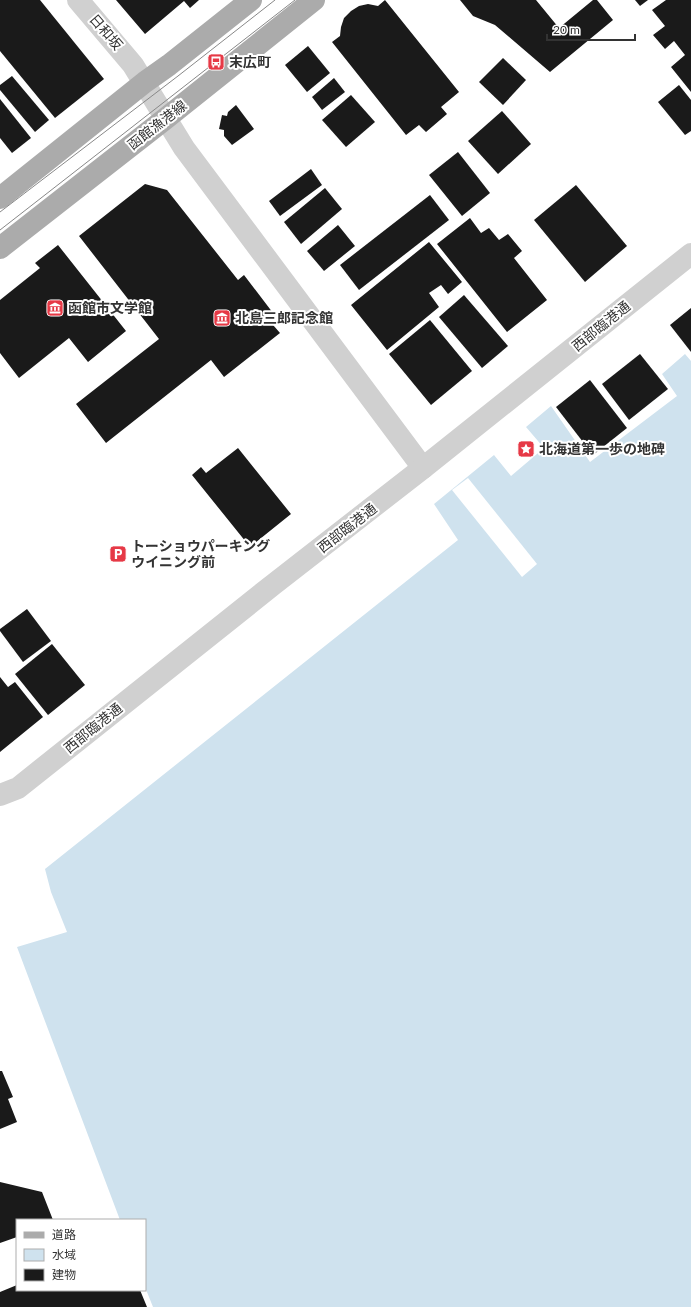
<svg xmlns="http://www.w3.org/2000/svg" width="691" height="1307" viewBox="0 0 691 1307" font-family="Lato,'Noto Sans JP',sans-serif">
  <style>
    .water { fill: #cfe2ee }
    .pier { fill: #fff }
    .building { fill: #1a1a1a }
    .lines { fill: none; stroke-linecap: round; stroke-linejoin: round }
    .minor { stroke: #d0d0d0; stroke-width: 22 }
    .major { stroke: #ababab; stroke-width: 22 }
    .tram { stroke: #888; stroke-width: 1 }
    .labels { text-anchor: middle; stroke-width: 4; stroke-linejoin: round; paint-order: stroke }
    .street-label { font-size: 14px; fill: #333; stroke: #fff }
    .poi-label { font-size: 14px; font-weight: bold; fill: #333; stroke: #fff; text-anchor: start }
  </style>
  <rect width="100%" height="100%" fill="#fff"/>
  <path class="water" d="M 685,354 L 691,361 L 691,1307 L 153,1307 L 145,1287 L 145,1220 L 120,1220 L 17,947 L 67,932 L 51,892 L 45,869 L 458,540 L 434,504 L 494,455 L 511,476 L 544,448 L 526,427 L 551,406 L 590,462 L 677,396 L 662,374 Z"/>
  <path class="pier" d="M 468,478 L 537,564 L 522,577 L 452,490 Z"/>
  <g class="building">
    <path d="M 0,0 L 40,0 L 104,79 L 55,118 L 0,51 Z"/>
    <path d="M 116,0 L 199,0 L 190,8 L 184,1 L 145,34 Z"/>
    <path d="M 385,0 L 459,92 L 441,107 L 447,114 L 426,132 L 419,125 L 406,135 L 332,42 L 340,36 L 341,27 L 344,18 L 351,11 L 359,6 L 368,4 L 378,6 Z"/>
    <path d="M 460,0 L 536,0 L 559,28 L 593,0 L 597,0 L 613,20 L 550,72 L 495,25 L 473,16 Z"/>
    <path d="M 635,0 L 648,0 L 640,6 Z"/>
    <path d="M 666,0 L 691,0 L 691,92 L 671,67 L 685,55 L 674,41 L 665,49 L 653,35 L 665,26 L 652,10 Z"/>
    <path d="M 308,46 L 330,73 L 307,92 L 285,65 Z"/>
    <path d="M 503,58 L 526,80 L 503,105 L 479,82 Z"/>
    <path d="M 12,76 L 49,120 L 35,132 L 0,90 L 0,85 Z"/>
    <path d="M 334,78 L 345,92 L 322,110 L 312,97 Z"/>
    <path d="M 679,85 L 691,100 L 691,131 L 685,135 L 658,102 Z"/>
    <path d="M 351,95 L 375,122 L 346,147 L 322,120 Z"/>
    <path d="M 0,99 L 31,138 L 12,153 L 0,138 Z"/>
    <path d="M 236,105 L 254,129 L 232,145 L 224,136 L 224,130 L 219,129 L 222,115 L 227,116 L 228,112 Z"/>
    <path d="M 502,111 L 531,144 L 498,174 L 468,141 Z"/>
    <path d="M 458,152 L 490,193 L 462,216 L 429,175 Z"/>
    <path d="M 311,169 L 322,185 L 280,216 L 269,201 Z"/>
    <path d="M 145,184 L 167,190 L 238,280 L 244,275 L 273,313 L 267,318 L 280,333 L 224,377 L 211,360 L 106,443 L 76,404 L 159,339 L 79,236 Z"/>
    <path d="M 576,185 L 627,246 L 585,282 L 534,220 Z"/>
    <path d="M 325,188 L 342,209 L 301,244 L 284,222 Z"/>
    <path d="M 430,195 L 449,220 L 359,290 L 340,265 Z"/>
    <path d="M 470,218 L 481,233 L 489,228 L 499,240 L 508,234 L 522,251 L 514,258 L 547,300 L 507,332 L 437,244 Z"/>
    <path d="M 338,225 L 355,246 L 324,271 L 307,251 Z"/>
    <path d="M 429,242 L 462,282 L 448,294 L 441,285 L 429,293 L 439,307 L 387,350 L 351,305 Z"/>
    <path d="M 58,245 L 126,331 L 88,362 L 69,338 L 19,378 L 0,353 L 0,300 L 40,268 L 35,263 Z"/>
    <path d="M 464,295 L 508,346 L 482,368 L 439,317 Z"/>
    <path d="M 691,308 L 691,352 L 670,325 Z"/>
    <path d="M 430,320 L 472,371 L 431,405 L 389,354 Z"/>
    <path d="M 640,354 L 668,389 L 629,420 L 602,384 Z"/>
    <path d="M 590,380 L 627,428 L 593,455 L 556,407 Z"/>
    <path d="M 238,448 L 291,514 L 250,547 L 192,475 L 201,467 L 206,473 Z"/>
    <path d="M 27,609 L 51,641 L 23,662 L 0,631 L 0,629 Z"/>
    <path d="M 52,644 L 85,685 L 48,715 L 15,674 Z"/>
    <path d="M 0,677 L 8,687 L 15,682 L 43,717 L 0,752 Z"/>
    <path d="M 0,1071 L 2,1071 L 13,1097 L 8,1099 L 17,1122 L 0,1129 Z"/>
    <path d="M 0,1182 L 42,1192 L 53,1220 L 17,1220 L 17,1237 L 0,1243 Z"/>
    <path d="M 17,1285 L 17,1290 L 140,1290 L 147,1307 L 0,1307 L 0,1292 Z"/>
  </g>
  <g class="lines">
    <g class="minor">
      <path d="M 78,0 L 133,65 L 184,148 L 423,468"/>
      <path d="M 0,795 L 18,788 L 274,584 L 423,468 L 691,254"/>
    </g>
    <g class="major">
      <path d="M 0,198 L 145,82 L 169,65 L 251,0"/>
      <path d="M 0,248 L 165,119 L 314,0"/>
    </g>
    <g class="tram">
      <path d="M 0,212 L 178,76 L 275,0"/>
      <path d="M 0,230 L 295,0"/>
    </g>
  </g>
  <defs>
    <g id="bus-square" transform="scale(0.9)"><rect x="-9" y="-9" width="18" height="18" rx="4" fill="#e63946" stroke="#fff"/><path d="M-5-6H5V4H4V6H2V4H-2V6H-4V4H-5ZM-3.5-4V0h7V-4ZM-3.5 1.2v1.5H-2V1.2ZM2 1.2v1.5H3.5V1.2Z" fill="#fff"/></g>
    <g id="museum-square" transform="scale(0.9)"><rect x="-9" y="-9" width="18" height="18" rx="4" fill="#e63946" stroke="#fff"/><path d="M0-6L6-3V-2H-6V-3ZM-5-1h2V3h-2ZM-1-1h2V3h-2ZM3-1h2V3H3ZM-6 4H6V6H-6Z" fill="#fff"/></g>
    <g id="sight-square" transform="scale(0.9)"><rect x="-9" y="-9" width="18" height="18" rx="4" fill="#e63946" stroke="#fff"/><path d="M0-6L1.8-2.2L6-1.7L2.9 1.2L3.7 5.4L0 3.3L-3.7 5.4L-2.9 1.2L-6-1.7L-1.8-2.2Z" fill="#fff"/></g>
    <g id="parking-square" transform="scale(0.9)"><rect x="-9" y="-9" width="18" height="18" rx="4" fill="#e63946" stroke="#fff"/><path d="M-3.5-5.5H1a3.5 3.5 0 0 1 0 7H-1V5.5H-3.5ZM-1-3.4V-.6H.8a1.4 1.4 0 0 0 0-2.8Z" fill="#fff"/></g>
  </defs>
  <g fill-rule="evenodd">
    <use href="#bus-square" x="216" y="62"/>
    <use href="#museum-square" x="55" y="308"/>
    <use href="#museum-square" x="222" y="318"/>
    <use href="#sight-square" x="526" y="449"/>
    <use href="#parking-square" x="118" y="554"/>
  </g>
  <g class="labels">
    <g class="street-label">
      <text transform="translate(106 32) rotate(49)" y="5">日和坂</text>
      <text transform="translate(157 125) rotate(-38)" y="5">函館漁港線</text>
      <text transform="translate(601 326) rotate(-39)" y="5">西部臨港通</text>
      <text transform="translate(347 528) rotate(-38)" y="5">西部臨港通</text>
      <text transform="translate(93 728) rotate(-39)" y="5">西部臨港通</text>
    </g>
    <g class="poi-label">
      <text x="229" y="67">末広町</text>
      <text x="68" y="313">函館市文学館</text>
      <text x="235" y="323">北島三郎記念館</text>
      <text x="539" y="454">北海道第一歩の地碑</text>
      <text x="131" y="551">トーショウパーキング<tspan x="131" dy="16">ウイニング前</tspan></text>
    </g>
  </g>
  <rect x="16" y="1219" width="130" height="72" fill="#ffffff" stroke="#adadad"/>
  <rect x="24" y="1232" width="20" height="6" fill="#ababab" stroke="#adadad"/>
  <text x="52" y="1239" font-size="12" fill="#333333">道路</text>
  <rect x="24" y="1249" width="20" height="12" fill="#cfe2ee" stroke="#adadad"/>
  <text x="52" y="1259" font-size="12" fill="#333333">水域</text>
  <rect x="24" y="1269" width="20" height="12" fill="#1a1a1a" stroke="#adadad"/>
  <text x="52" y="1279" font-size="12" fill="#333333">建物</text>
  <path d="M547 34v6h88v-6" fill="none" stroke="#333333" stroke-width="2"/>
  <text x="553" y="34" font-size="12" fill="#333333" stroke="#ffffff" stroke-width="3" paint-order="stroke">20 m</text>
</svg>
